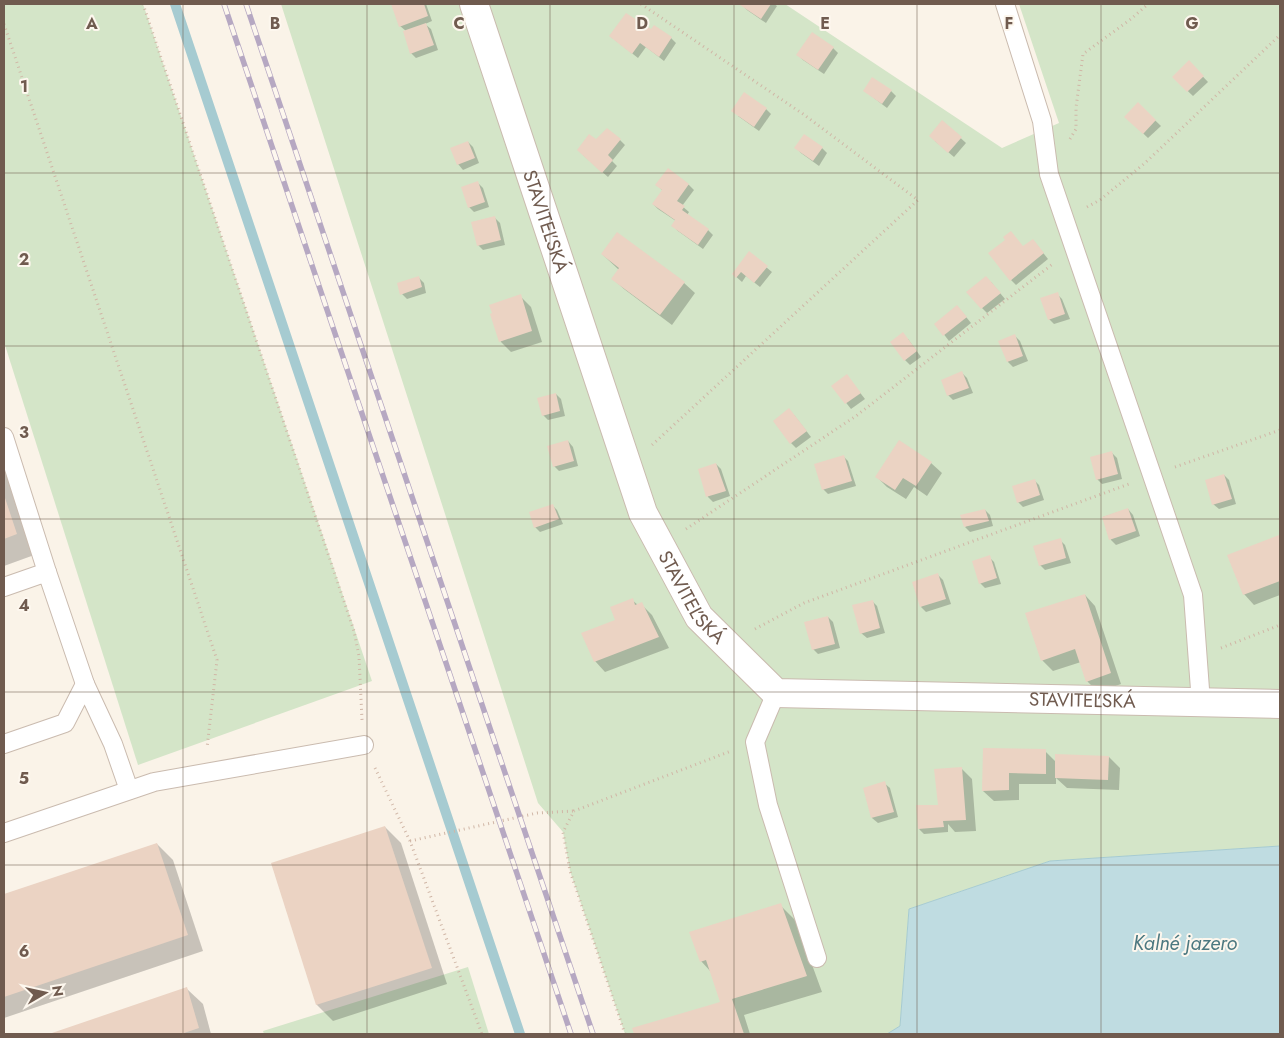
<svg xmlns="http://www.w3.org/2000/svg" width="1284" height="1038" viewBox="0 0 1284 1038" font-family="Jost,sans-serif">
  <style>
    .green { fill: #d4e5c8 }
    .water { fill: #bfdce1; stroke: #a6cbd1 }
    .shadow { fill: #0003 }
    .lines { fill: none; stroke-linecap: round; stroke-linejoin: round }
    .stream { stroke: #a6cbd1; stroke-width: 10 }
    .building { fill: #ebd3c3 }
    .service-casing { stroke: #cabbaf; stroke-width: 20 }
    .minor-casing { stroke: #cabbaf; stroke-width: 30 }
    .path { stroke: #d0b6a6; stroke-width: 3; stroke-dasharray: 1 4; stroke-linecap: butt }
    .service { stroke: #fff; stroke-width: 18 }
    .minor { stroke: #fff; stroke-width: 28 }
    .rail-casing { stroke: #b6a8c2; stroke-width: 5.5 }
    .rail { stroke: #fdf7ee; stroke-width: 4; stroke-dasharray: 11; stroke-linecap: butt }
    .grid { fill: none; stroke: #705b4f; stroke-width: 1; stroke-opacity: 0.55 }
    .labels { text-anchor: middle; stroke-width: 4; stroke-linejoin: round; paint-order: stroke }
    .street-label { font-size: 19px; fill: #705b4f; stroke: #fdf7ee }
    .water-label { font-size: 20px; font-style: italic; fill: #4c7880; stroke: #fdf7ee }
    .grid-label { font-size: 16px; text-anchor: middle; font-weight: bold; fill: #705b4f; stroke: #fdf7ee; stroke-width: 4; stroke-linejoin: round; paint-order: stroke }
  </style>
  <rect width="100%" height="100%" fill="#faf3e8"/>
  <g class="green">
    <path d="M 4,4 L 143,4 L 372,681 L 138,765 L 4,342 Z"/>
    <path d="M 281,4 L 785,4 L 1002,148 L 1059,123 L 1019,4 L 1280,4 L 1280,846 L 1050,861 L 909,909 L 900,1026 L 887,1034 L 625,1034 L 570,871 L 563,832 L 538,803 Z"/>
    <path d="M 468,967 L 489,1034 L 264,1034 L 263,1031 Z"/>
  </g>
  <path class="water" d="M 1280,846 L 1280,1034 L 887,1034 L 900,1026 L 909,909 L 1050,861 Z"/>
  <g class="shadow">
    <path d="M 392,4 L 426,4 L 432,21 L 425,24 L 431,29 L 438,50 L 416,58 L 411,53 L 406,31 L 400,26 Z"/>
    <path d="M 743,4 L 774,4 L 777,6 L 766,23 L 747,10 L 742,5 Z"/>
    <path d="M 654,27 L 671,38 L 676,43 L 664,61 L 646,47 L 638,58 L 610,36 L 651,31 Z"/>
    <path d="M 833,48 L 838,53 L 824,74 L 803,60 L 798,55 Z"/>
    <path d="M 1189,62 L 1208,82 L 1193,96 L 1173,77 Z"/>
    <path d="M 891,91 L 896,96 L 887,108 L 870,95 Z"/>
    <path d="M 1138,104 L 1161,126 L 1148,138 L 1126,117 Z"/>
    <path d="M 766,109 L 771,114 L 759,131 L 738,116 Z"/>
    <path d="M 942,121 L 966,143 L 954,157 L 935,141 Z"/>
    <path d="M 804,136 L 822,148 L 827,153 L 819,166 L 801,153 L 796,148 Z"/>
    <path d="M 620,140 L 625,145 L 612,161 L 617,166 L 608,177 L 583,155 L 596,141 Z"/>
    <path d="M 468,142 L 473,147 L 479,163 L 463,170 L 458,164 Z"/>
    <path d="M 668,170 L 689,185 L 694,190 L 682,206 L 689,212 L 687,215 L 708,230 L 713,235 L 703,249 L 678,231 L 673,226 L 676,221 L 658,209 L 653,204 L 663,191 L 657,185 Z"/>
    <path d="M 477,182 L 483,188 L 489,207 L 474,212 L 469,207 Z"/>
    <path d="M 495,218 L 500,223 L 505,245 L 483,250 L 478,245 Z"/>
    <path d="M 1033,240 L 1048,259 L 1016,285 L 1011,280 L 1023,248 Z"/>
    <path d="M 749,253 L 772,272 L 760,287 L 746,276 L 742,282 L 733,274 Z"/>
    <path d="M 602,254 L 684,283 L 695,293 L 672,325 L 624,289 L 613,279 L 619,270 Z"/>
    <path d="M 419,278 L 424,283 L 426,293 L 407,299 L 402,294 Z"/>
    <path d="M 991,282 L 1005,299 L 987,313 L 982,308 Z"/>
    <path d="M 1057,294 L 1062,299 L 1070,319 L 1054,324 L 1049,319 Z"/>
    <path d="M 520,296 L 531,307 L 542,342 L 511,352 L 501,342 L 492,315 Z"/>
    <path d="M 962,312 L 971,323 L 949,341 L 936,324 Z"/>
    <path d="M 1015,336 L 1020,341 L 1028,361 L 1013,367 L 1008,362 L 1000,342 Z"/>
    <path d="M 908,339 L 921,357 L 910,365 L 905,360 Z"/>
    <path d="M 962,373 L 967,378 L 973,393 L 953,400 L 948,395 Z"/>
    <path d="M 847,376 L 865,399 L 851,409 L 833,386 Z"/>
    <path d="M 556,394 L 561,399 L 565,416 L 548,420 L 543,415 Z"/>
    <path d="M 794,415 L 811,437 L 796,448 L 791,443 Z"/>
    <path d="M 568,441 L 573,447 L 578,466 L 559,471 L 554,466 Z"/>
    <path d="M 1112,453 L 1117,458 L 1122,479 L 1102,484 L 1097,479 Z"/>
    <path d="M 4,456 L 37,554 L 4,566 Z"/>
    <path d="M 843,456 L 848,461 L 856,486 L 828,494 L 823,489 Z"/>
    <path d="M 931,463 L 942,473 L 927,496 L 914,487 L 906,499 L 887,487 L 877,477 Z"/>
    <path d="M 716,464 L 721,469 L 730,496 L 713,502 L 708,497 L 699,470 Z"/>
    <path d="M 1224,475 L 1229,480 L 1236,504 L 1219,509 L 1213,504 Z"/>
    <path d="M 1034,480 L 1039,485 L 1044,500 L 1023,507 L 1018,502 Z"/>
    <path d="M 552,505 L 557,510 L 563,524 L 540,532 L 535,527 Z"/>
    <path d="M 1128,509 L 1133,515 L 1140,536 L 1116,545 L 1111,540 L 1103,517 Z"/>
    <path d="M 985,510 L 990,515 L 993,526 L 970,532 L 965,527 Z"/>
    <path d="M 1279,537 L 1280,538 L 1280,595 L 1254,605 L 1244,594 L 1229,555 Z"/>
    <path d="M 1060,540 L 1065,545 L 1071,563 L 1045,570 L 1040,565 Z"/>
    <path d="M 989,557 L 994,562 L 1001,584 L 985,588 L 980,583 Z"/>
    <path d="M 938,575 L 943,580 L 951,604 L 926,612 L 921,607 Z"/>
    <path d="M 1085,595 L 1095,606 L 1121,684 L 1098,692 L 1087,681 L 1081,662 L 1053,671 L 1042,660 Z"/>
    <path d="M 632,600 L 638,605 L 641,604 L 652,615 L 669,648 L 605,672 L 595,661 L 616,621 Z"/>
    <path d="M 872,601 L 877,606 L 885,633 L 867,638 L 861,633 Z"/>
    <path d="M 828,617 L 833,622 L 840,648 L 818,654 L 813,649 Z"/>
    <path d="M 984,750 L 1045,751 L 1056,762 L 1109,757 L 1120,768 L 1119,790 L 1067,788 L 1056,778 L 1056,784 L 1019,784 L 1019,800 L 994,801 L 983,791 Z"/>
    <path d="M 961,768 L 972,779 L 976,831 L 955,832 L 948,824 L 948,832 L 924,834 L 919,829 L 941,806 Z"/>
    <path d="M 884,783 L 890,788 L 898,817 L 878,823 L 872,818 L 864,789 Z"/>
    <path d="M 385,827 L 401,843 L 447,984 L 333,1021 L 317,1005 L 272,864 Z"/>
    <path d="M 157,844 L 173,860 L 203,951 L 4,1018 L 4,896 Z"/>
    <path d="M 780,905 L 796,921 L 822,992 L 744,1015 L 750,1034 L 636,1034 L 634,1029 L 722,1003 L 711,972 L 701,961 Z"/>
    <path d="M 187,989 L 203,1004 L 211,1034 L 52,1034 Z"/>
  </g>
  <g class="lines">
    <path class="stream" d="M 175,4 L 520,1034"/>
  </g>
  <g class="building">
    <path d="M 391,4 L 424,4 L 428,16 L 399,27 Z"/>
    <path d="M 741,4 L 771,4 L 761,19 L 740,5 Z"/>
    <path d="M 626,13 L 651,29 L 654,25 L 672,37 L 659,57 L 640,43 L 632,54 L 609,36 Z"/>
    <path d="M 426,23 L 434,45 L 410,54 L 403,31 Z"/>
    <path d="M 812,32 L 834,47 L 818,70 L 796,55 Z"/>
    <path d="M 1189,60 L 1204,76 L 1187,92 L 1172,77 Z"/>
    <path d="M 872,77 L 892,90 L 882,104 L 863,91 Z"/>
    <path d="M 744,92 L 767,108 L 754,127 L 731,111 Z"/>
    <path d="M 1138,102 L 1156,120 L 1143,134 L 1124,117 Z"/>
    <path d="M 942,120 L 962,137 L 948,153 L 929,136 Z"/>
    <path d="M 607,128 L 621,139 L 608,155 L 613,160 L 602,173 L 577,150 L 589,134 L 596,139 Z"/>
    <path d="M 804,134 L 823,147 L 813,161 L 794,148 Z"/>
    <path d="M 468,141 L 475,158 L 457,165 L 450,148 Z"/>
    <path d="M 668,168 L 689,184 L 677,201 L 685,206 L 682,210 L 709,229 L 698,245 L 671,226 L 675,220 L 652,204 L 662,190 L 655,185 Z"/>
    <path d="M 478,181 L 485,202 L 468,208 L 461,187 Z"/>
    <path d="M 495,216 L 501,240 L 477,246 L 471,222 Z"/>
    <path d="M 1011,231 L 1023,246 L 1033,239 L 1044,253 L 1010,281 L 988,253 L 1005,240 L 1003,237 Z"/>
    <path d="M 617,232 L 685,282 L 660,315 L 611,279 L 619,268 L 601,254 Z"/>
    <path d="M 749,251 L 768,266 L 754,283 L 741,272 L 736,278 L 732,274 Z"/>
    <path d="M 419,276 L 422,287 L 400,295 L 397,283 Z"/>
    <path d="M 986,276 L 1001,293 L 981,309 L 966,292 Z"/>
    <path d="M 1058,292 L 1065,314 L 1048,320 L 1040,298 Z"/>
    <path d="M 521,294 L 532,331 L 499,342 L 490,314 L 492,313 L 489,305 Z"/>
    <path d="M 957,305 L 967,317 L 943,336 L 934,324 Z"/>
    <path d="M 903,332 L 917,351 L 904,361 L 890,342 Z"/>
    <path d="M 1015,334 L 1023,356 L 1007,362 L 998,341 Z"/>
    <path d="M 962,371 L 969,388 L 947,396 L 941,380 Z"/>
    <path d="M 847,374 L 861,393 L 845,404 L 831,386 Z"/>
    <path d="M 556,393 L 560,411 L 542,416 L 537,398 Z"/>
    <path d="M 789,408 L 807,431 L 790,444 L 773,421 Z"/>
    <path d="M 568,440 L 574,461 L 553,467 L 547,446 Z"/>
    <path d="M 899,440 L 932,462 L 916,486 L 903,478 L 895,490 L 875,477 Z"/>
    <path d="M 1112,451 L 1118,474 L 1096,480 L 1090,457 Z"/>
    <path d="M 844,455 L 852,481 L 822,490 L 814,464 Z"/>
    <path d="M 716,463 L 726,491 L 706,497 L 698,469 Z"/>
    <path d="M 1224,474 L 1232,499 L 1212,505 L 1205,480 Z"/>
    <path d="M 1035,479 L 1040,495 L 1017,503 L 1012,486 Z"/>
    <path d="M 4,495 L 17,534 L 4,539 Z"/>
    <path d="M 553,504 L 559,519 L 534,528 L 529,512 Z"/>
    <path d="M 1128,508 L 1136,531 L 1109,540 L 1102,517 Z"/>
    <path d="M 985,509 L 989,521 L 964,527 L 960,515 Z"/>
    <path d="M 1279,535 L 1280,581 L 1243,595 L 1227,555 Z"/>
    <path d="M 1061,538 L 1066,558 L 1039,566 L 1033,546 Z"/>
    <path d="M 990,555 L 997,578 L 979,584 L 972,561 Z"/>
    <path d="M 938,573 L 946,599 L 920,607 L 912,582 Z"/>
    <path d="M 1085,594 L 1111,673 L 1086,682 L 1075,649 L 1041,661 L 1025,613 Z"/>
    <path d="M 633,598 L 635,605 L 642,602 L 659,637 L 594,662 L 581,633 L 615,620 L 610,607 Z"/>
    <path d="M 873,600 L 880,628 L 860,634 L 852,605 Z"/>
    <path d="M 828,616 L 835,644 L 812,650 L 804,622 Z"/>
    <path d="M 983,748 L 1046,749 L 1046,774 L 1009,773 L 1009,790 L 982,791 Z"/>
    <path d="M 1055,754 L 1109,756 L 1108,780 L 1055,778 Z"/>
    <path d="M 962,767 L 966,820 L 943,821 L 944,827 L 918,829 L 916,805 L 938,805 L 934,769 Z"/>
    <path d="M 885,781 L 894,812 L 871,818 L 863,788 Z"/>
    <path d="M 385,826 L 432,968 L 316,1005 L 271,863 Z"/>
    <path d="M 157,843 L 188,935 L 4,997 L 4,894 Z"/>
    <path d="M 781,903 L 807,976 L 732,999 L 744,1034 L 634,1034 L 632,1028 L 720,1002 L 706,960 L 700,962 L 689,932 Z"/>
    <path d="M 187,987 L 199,1028 L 181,1034 L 49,1034 Z"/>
  </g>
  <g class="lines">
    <g class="service-casing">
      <g id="service">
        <path d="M 1005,4 L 1042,121 L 1049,174 L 1193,595 L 1201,703"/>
        <path d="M 4,437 L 47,572"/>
        <path d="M 4,587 L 47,572 L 85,684"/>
        <path d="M 776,693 L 755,742 L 768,805 L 817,958"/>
        <path d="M 4,744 L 65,723 L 85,684 L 113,744 L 129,790"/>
        <path d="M 4,833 L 154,782 L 364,745"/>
      </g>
    </g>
    <g class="minor-casing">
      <g id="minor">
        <path id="s1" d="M 474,4 L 643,513 L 699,617 L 776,693 L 1280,704"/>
      </g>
    </g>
    <g class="path">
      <path d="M 143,4 L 354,631 L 359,656 L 362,720"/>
      <path d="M 641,4 L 803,114 L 918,200 L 652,445"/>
      <path d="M 4,24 L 217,660 L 207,748"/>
      <path d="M 1070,139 L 1076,129 L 1076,108 L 1083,54 L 1131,19 L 1148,4"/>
      <path d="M 1087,207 L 1100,200 L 1145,163 L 1280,35"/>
      <path d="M 1175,467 L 1280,430"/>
      <path d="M 686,529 L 856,416 L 1054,263"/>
      <path d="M 755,629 L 804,603 L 1129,484"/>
      <path d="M 1221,648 L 1280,625"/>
      <path d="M 375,768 L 410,841 L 482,1034"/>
      <path d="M 410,841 L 537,813 L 574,811"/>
      <path d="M 625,1034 L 570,871 L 563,832 L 574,811 L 731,751"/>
    </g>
    <use href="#service" class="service"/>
    <use href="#minor" class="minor"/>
    <g class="rail-casing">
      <g id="rail">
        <path d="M 224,4 L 571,1034"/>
        <path d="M 246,4 L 593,1034"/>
      </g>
    </g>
    <use href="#rail" class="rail"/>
  </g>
  <path class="grid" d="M 183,4 L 183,1034M 367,4 L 367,1034M 550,4 L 550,1034M 734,4 L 734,1034M 917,4 L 917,1034M 1101,4 L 1101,1034M 4,173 L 1280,173M 4,346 L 1280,346M 4,519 L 1280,519M 4,692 L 1280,692M 4,865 L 1280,865"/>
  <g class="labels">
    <g class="street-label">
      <text dy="7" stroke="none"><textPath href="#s1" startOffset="229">STAVITEĽSKÁ</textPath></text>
      <text dy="7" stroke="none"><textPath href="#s1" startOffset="634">STAVITEĽSKÁ</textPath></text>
      <text dy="7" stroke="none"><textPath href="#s1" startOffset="1069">STAVITEĽSKÁ</textPath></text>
    </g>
    <g class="water-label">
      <text x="1185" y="950">Kalné jazero</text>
    </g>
  </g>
  <g class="grid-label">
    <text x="92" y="29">A</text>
    <text x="275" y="29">B</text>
    <text x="459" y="29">C</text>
    <text x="642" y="29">D</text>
    <text x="825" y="29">E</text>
    <text x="1009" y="29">F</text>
    <text x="1192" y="29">G</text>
    <text x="24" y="92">1</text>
    <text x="24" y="265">2</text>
    <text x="24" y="438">3</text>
    <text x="24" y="611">4</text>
    <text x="24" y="784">5</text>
    <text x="24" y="957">6</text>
  </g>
  <rect width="1284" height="1038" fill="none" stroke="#705b4f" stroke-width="10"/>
  <g transform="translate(45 993) rotate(81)" stroke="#fdf7ee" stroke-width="4" paint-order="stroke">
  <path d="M0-4L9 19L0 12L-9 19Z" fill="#705b4f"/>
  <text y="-8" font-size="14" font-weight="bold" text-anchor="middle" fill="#705b4f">N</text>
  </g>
</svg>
